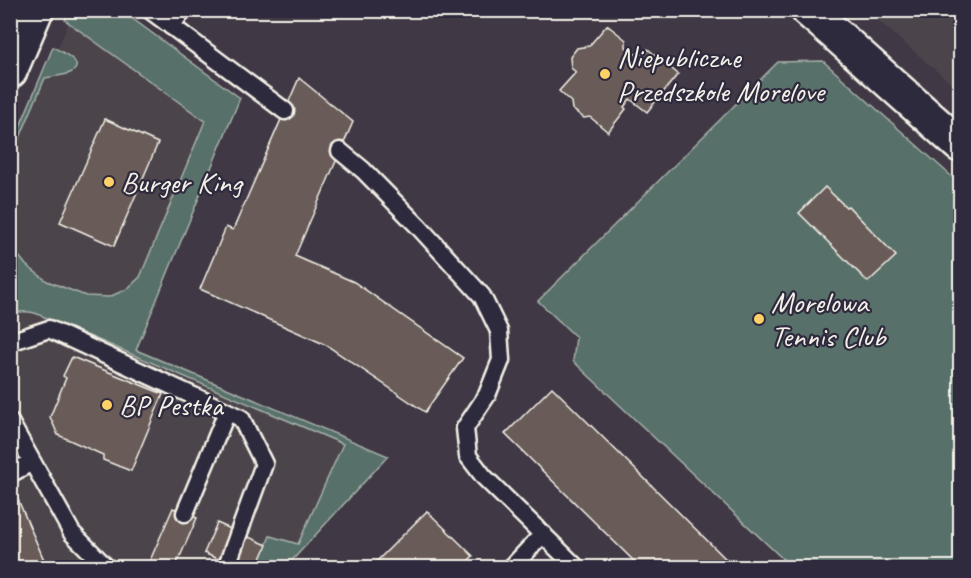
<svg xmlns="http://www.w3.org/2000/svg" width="971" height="578" viewBox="0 0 971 578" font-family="Caveat,sans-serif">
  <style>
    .built { fill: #4c444b }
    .green { fill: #59706a; stroke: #a6b0a9; stroke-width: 1.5 }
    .building { fill: #695c58; stroke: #f4f1e8; stroke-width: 1.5 }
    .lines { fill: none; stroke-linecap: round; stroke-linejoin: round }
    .service-casing { stroke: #f4f1e8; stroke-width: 21 }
    .minor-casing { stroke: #f4f1e8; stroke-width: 38 }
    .service { stroke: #2f2a3d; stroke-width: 16 }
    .minor { stroke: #2f2a3d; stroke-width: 33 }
    .poi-dot { fill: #ffd166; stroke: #2f2a3d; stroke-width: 2 }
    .labels { text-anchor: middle; stroke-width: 4.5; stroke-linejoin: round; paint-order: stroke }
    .poi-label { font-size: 30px; fill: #f4f1e8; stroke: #2f2a3d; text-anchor: start }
  </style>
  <rect width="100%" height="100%" fill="#403945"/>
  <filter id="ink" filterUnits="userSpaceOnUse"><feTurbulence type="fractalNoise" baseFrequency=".0167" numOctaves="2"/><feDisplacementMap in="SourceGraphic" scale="12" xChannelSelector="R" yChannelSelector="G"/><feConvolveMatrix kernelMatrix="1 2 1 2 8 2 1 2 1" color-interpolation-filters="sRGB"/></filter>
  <g filter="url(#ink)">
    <g class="built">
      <path d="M 867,11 L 960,11 L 960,91 Z"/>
      <path d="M 72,15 L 226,131 L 136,350 L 388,456 L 286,567 L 11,568 L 11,159 Z"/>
    </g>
    <g class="green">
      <path d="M 69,11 L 122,11 L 240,98 L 136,350 L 388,456 L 286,567 L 257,567 L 270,536 L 298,544 L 343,444 L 35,313 C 26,311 19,311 11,314 L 10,241 L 15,251 L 26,265 L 47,281 L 86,296 L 109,297 L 127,289 L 140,277 L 205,121 L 65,20 Z"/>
      <path d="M 53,47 C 60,51 89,64 70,73 C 62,76 53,76 45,78 L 11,159 L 11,148 Z"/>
      <path d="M 823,61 L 960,184 L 960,567 L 785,567 L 787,563 L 573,361 L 576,337 L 538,301 L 778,62 Z"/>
    </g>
    <g class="building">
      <path d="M 607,25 L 626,40 L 626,47 L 635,54 L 641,53 L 643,55 L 648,49 L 678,74 L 647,112 L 630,99 L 624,107 L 626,109 L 608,132 L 590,117 L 584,118 L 572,109 L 571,102 L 559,91 L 576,72 L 571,68 L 570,57 L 577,48 L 589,46 Z"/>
      <path d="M 299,78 L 353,122 L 295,256 L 354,282 L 463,358 L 425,412 L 326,345 L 200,289 L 226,227 L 233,230 Z"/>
      <path d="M 105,119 L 158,143 L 114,246 L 60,222 Z"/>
      <path d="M 825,187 L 846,207 L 848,206 L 896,256 L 868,282 L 799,213 Z"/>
      <path d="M 72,357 L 163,394 L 131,471 L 103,460 L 103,455 L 58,435 L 50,417 L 66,378 L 63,376 Z"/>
      <path d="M 552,387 L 735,568 L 641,568 L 505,434 Z"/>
      <path d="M 10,481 L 47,567 L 45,568 L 10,568 Z"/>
      <path d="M 173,508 L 197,518 L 175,568 L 155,568 L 148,565 Z"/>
      <path d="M 427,511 L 473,556 L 461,568 L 370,568 Z"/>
      <path d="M 217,523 L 267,545 L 257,568 L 238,568 L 204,553 Z"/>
    </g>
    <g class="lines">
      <g class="service-casing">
        <g id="service">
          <path d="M 150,10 L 285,111"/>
          <path d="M 171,26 L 183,10"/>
          <path d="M 340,151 L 363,170 L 418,226 L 482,296 L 499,331 L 501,360 L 487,395 L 465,428 L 468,456 L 484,477 L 577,568"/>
          <path d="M 10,342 L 49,329 L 241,418 L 264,464 L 226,568"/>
          <path d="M 10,422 L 72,533 L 107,568"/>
          <path d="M 10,474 L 32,462"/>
          <path d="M 185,513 L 227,412"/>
          <path d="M 511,568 L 543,534"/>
        </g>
      </g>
      <g class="minor-casing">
        <g id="minor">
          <path d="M 808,10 L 839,37 L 960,145"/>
          <path d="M 10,71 L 36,10"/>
        </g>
      </g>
      <use href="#service" class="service"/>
      <use href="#minor" class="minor"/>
    </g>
  </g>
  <g class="poi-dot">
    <circle cx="605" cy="74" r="6"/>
    <circle cx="109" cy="182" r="6"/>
    <circle cx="759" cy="319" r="6"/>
    <circle cx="107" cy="405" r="6"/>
  </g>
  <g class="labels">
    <g class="poi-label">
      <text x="617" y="67">Niepubliczne<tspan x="617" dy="34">Przedszkole Morelove</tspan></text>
      <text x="121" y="192">Burger King</text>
      <text x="771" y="312">Morelowa<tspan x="771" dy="34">Tennis Club</tspan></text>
      <text x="119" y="415">BP Pestka</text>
    </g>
  </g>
  <rect width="971" height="578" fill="none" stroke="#2f2a3d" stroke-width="36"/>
  <rect x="18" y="18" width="935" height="542" fill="none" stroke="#f4f1e8" stroke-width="2" filter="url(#ink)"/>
</svg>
